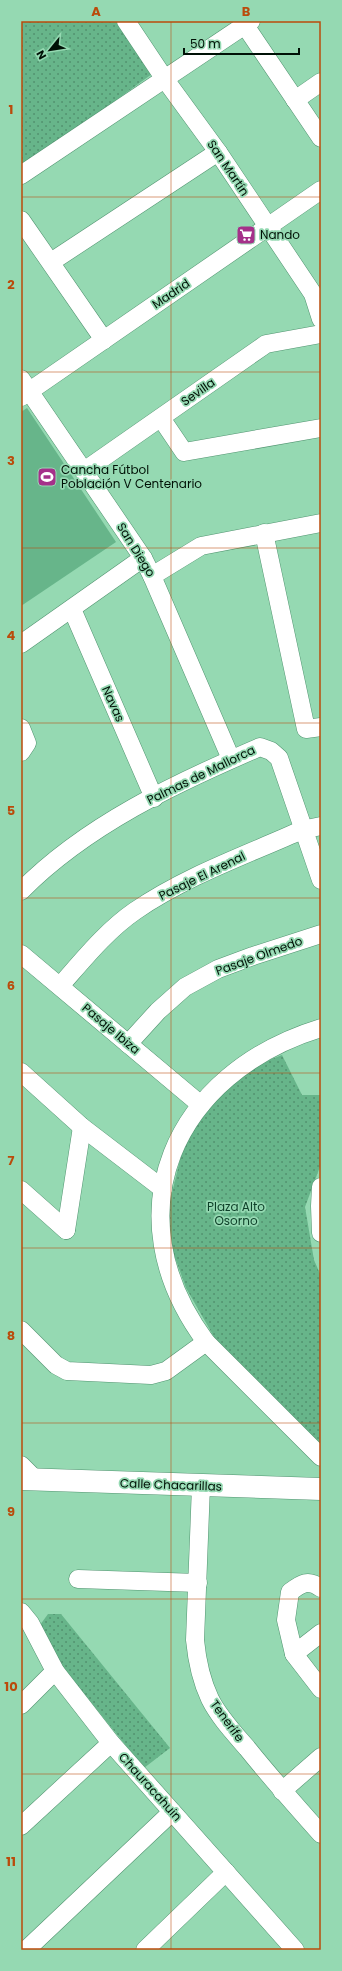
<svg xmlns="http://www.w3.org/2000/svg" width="342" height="1971" viewBox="0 0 342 1971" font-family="Poppins,sans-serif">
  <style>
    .green { fill: #67b58a }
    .park { fill: url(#park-dots) }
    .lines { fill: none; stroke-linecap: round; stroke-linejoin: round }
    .minor-casing { stroke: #519470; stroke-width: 19 }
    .tertiary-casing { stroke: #519470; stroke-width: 23 }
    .minor { stroke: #fff; stroke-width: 18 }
    .tertiary { stroke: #fff; stroke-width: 22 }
    .grid { fill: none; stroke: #ba4b0b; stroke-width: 1; stroke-opacity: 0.55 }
    .labels { text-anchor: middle; stroke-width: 3.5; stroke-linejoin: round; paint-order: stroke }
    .street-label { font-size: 12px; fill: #001106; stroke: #95d9b2 }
    .poi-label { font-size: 12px; fill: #001106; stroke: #95d9b2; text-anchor: start }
    .park-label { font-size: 12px; fill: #0d3f28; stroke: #95d9b2 }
    .neatline { fill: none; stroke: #ba4b0b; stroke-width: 1.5 }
    .grid-label { font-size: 13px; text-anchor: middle; font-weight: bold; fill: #ba4b0b }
  </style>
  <defs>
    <pattern id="park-dots" width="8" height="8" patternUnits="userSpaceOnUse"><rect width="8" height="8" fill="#67b58a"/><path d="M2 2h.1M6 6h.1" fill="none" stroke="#52926f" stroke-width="1.8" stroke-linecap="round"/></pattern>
  </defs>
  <rect width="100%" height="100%" fill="#95d9b2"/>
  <path class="green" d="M 27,408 L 116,542 L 21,606 L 21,412 Z"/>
  <g class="park">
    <path d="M 21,21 L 116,21 L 152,74 L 21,169 Z"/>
    <path d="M 282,1055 L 302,1095 L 321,1095 L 321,1164 L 305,1207 L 314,1260 L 321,1276 L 321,1453 L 217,1342 L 186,1288 L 172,1249 L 166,1218 L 184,1143 L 203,1114 L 225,1091 L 259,1064 Z"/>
    <path d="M 48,1614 L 61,1614 L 170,1748 L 144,1768 L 65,1670 L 40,1625 Z"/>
  </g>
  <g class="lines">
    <g class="minor-casing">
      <g id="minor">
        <path d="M 126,21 L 164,78 L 218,152 L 313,294 L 321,319"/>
        <path d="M 242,21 L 321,138"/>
        <path d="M 295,100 L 321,82"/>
        <path d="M 21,175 L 251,21"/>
        <path d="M 21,220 L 104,340"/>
        <path d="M 51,262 L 218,152"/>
        <path d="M 21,379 L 143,558 L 152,576 L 231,759"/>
        <path d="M 21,397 L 321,190"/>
        <path d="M 161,418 L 184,452 L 321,428"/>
        <path d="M 84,471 L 266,344 L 321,334"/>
        <path d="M 264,533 L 306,729 L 321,727"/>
        <path d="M 152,576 L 201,546 L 321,523"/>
        <path d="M 72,609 L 154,798"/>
        <path d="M 21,644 L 143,558"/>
        <path d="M 21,728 L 27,743 L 21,752"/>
        <path d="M 21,891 C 86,825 176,783 260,747 L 271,751 L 279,758 L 321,880"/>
        <path d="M 21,954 L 201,1105"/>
        <path d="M 60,986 C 83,960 106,931 135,911 C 186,876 246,855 302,830 L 321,826"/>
        <path d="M 321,1028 C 174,1073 110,1213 206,1342 L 321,1457"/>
        <path d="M 128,1044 L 158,1011 L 185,987 L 218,969 L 253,956 L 321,934"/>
        <path d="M 21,1072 L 82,1127 L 163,1189"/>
        <path d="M 321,1187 L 320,1206 L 321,1233"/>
        <path d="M 21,1190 L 66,1230"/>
        <path d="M 66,1230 L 82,1127"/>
        <path d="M 21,1330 L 56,1365 L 67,1371 L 151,1375 L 166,1371 L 206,1342"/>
        <path d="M 21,1465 L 36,1480"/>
        <path d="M 201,1486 L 195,1640 C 197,1661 201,1680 210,1699 C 219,1717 234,1733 247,1748 C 271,1778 296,1806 321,1834"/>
        <path d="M 78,1579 L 198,1583"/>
        <path d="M 321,1588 C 308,1579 302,1583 290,1592 L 286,1620 L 294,1654 L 321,1633"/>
        <path d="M 21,1612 L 30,1623 L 55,1671 L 111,1743 L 295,1950"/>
        <path d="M 294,1654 L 321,1689"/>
        <path d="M 21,1705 L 55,1671"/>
        <path d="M 282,1791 L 321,1757"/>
        <path d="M 21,1826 L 111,1743"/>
        <path d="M 26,1950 L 172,1812"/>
        <path d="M 145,1950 L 226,1872"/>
      </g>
    </g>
    <g class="tertiary-casing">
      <path id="tertiary" d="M 21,1479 L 321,1489"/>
    </g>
    <use href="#minor" class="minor"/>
    <use href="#tertiary" class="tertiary"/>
  </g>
  <path class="grid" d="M 171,21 L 171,1950M 21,197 L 321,197M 21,372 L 321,372M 21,548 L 321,548M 21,723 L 321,723M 21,898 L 321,898M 21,1073 L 321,1073M 21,1248 L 321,1248M 21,1423 L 321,1423M 21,1599 L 321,1599M 21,1774 L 321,1774"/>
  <defs>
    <g id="supermarket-square" transform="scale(1)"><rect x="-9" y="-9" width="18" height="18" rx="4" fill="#a5308a" stroke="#95d9b2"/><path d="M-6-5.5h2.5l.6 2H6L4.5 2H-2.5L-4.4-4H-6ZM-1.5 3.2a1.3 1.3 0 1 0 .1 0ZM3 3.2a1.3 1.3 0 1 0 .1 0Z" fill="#fff"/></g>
    <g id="stadium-square" transform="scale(1)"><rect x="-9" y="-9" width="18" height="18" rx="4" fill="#a5308a" stroke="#95d9b2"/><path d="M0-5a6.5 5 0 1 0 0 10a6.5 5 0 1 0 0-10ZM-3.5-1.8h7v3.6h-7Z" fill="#fff"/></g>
  </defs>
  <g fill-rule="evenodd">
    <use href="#supermarket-square" x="246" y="235"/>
    <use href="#stadium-square" x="47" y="477"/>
  </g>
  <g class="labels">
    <g class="street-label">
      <text transform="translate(228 168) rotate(56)" y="4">San Martín</text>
      <text transform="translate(171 294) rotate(-34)" y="4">Madrid</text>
      <text transform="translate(198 392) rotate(-35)" y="4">Sevilla</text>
      <text transform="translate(136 550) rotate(58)" y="4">San Diego</text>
      <text transform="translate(113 704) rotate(66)" y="4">Navas</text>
      <text transform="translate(201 775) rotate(-26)" y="4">Palmas de Mallorca</text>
      <text transform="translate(202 876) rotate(-26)" y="4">Pasaje El Arenal</text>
      <text transform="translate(259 956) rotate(-20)" y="4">Pasaje Olmedo</text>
      <text transform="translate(111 1029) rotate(40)" y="4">Pasaje Ibiza</text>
      <text transform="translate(171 1485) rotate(2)" y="4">Calle Chacarillas</text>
      <text transform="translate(227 1721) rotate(54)" y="4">Tenerife</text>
      <text transform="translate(150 1787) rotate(48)" y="4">Chauracahuin</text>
    </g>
    <g class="poi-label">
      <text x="260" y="239">Nando</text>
      <text x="61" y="474">Cancha Fútbol<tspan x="61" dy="14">Población V Centenario</tspan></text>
    </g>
    <g class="park-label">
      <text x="236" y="1211">Plaza Alto<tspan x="236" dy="14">Osorno</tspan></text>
    </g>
  </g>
  <rect width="342" height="1971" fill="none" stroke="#95d9b2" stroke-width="44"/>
  <g transform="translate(50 50) rotate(240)" stroke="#95d9b2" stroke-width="3" paint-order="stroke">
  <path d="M0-3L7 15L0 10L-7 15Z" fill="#001106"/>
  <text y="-6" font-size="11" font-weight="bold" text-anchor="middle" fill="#001106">N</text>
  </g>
  <path d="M184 48v6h115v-6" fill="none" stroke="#001106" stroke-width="2"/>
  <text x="190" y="48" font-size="12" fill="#001106" stroke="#95d9b2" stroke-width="3" paint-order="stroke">50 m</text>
  <rect x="22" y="22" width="298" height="1927" class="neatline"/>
  <g class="grid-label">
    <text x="96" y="16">A</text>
    <text x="246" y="16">B</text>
    <text x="11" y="114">1</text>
    <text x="11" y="289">2</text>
    <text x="11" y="465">3</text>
    <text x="11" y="640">4</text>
    <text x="11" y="815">5</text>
    <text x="11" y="990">6</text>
    <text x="11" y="1165">7</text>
    <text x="11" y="1340">8</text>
    <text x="11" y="1516">9</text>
    <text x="11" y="1691">10</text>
    <text x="11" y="1866">11</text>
  </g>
</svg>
